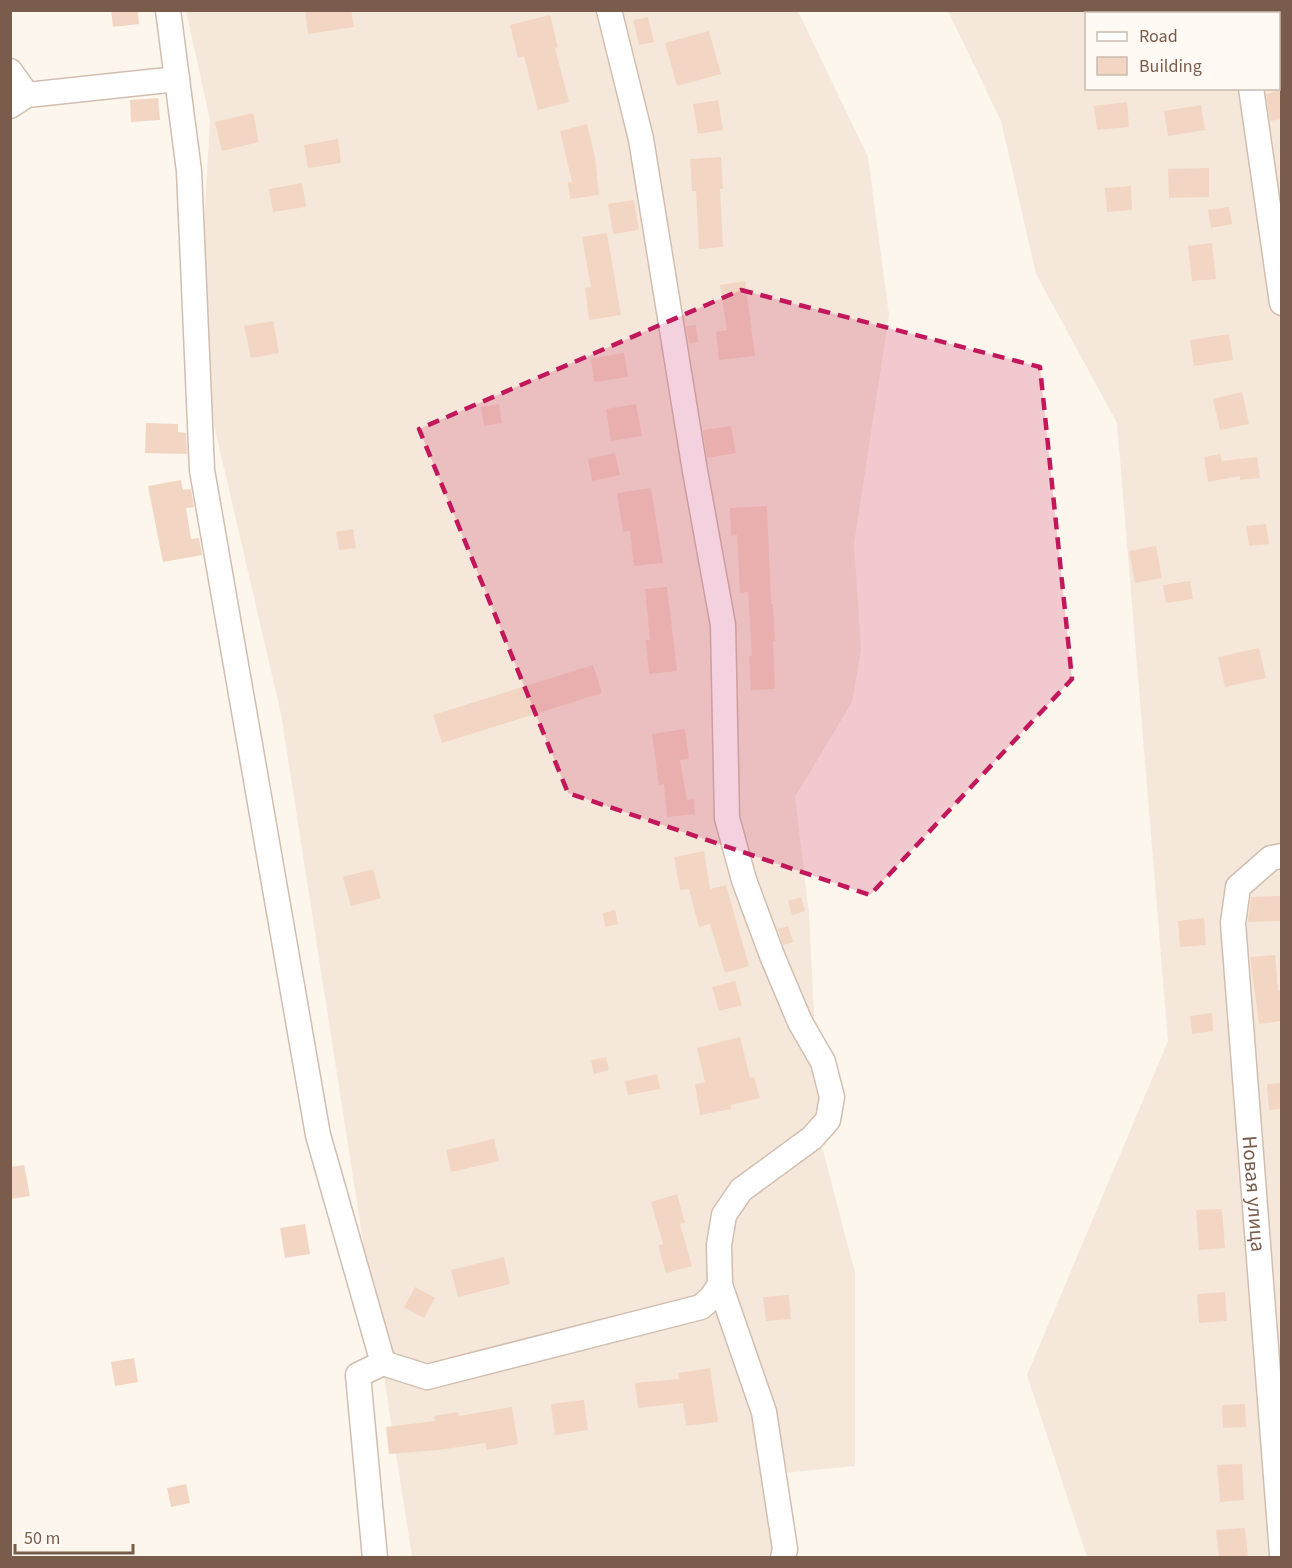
<svg xmlns="http://www.w3.org/2000/svg" width="1292" height="1568" viewBox="0 0 1292 1568" font-family="'Source Sans 3',sans-serif">
  <style>
    .residential { fill: #f5e8da; fill-rule: evenodd }
    .building { fill: #f3d5c3 }
    .lines { fill: none; stroke-linecap: round; stroke-linejoin: round }
    .minor-casing { stroke: #d1beb0; stroke-width: 27 }
    .minor { stroke: #fff; stroke-width: 24 }
    .marked { fill: #c2185b; fill-opacity: 0.2; stroke: #c2185b; stroke-width: 4.5; stroke-dasharray: 12 8; stroke-linejoin: round }
    .labels { text-anchor: middle; stroke-width: 5; stroke-linejoin: round; paint-order: stroke }
    .street-label { font-size: 21px; fill: #7a5c4d; stroke: #fffaf3 }
  </style>
  <rect width="100%" height="100%" fill="#fdf6ec"/>
  <g class="residential">
    <path d="M 186,11 L 798,11 L 868,157 L 889,315 L 854,544 L 861,650 L 852,702 L 795,797 L 809,913 L 820,1139 L 855,1273 L 855,1466 L 764,1475 L 778,1557 L 412,1557 L 281,714 L 202,373 L 198,331 L 210,120 Z"/>
    <path d="M 948,11 L 1281,11 L 1281,1557 L 1087,1557 L 1027,1375 L 1168,1041 L 1117,423 L 1036,274 L 1001,121 ZM 1086,14 L 1278,14 L 1278,88 L 1086,88 Z"/>
  </g>
  <g class="building">
    <path d="M 111,10 L 138,10 L 139,24 L 113,27 Z"/>
    <path d="M 305,10 L 351,10 L 354,27 L 308,34 Z"/>
    <path d="M 550,15 L 558,47 L 555,48 L 569,102 L 538,110 L 524,56 L 518,58 L 510,25 Z"/>
    <path d="M 648,17 L 654,42 L 639,45 L 633,20 Z"/>
    <path d="M 709,31 L 721,74 L 677,86 L 665,43 Z"/>
    <path d="M 1281,90 L 1281,119 L 1270,121 L 1266,94 Z"/>
    <path d="M 158,98 L 160,120 L 131,122 L 130,100 Z"/>
    <path d="M 718,100 L 723,130 L 698,134 L 693,104 Z"/>
    <path d="M 1127,102 L 1129,127 L 1097,130 L 1094,106 Z"/>
    <path d="M 1201,105 L 1205,130 L 1168,136 L 1164,111 Z"/>
    <path d="M 253,113 L 259,142 L 222,151 L 215,122 Z"/>
    <path d="M 587,124 L 595,157 L 599,195 L 570,199 L 568,182 L 572,182 L 560,131 Z"/>
    <path d="M 338,139 L 341,163 L 308,168 L 304,145 Z"/>
    <path d="M 721,157 L 723,189 L 720,189 L 723,247 L 699,249 L 696,191 L 692,191 L 690,159 Z"/>
    <path d="M 1209,168 L 1209,197 L 1169,198 L 1168,169 Z"/>
    <path d="M 302,183 L 306,207 L 273,212 L 269,189 Z"/>
    <path d="M 1131,186 L 1132,210 L 1107,212 L 1105,188 Z"/>
    <path d="M 634,200 L 639,230 L 613,234 L 608,204 Z"/>
    <path d="M 1229,207 L 1232,224 L 1211,228 L 1208,210 Z"/>
    <path d="M 607,233 L 621,315 L 589,320 L 585,288 L 591,287 L 582,237 Z"/>
    <path d="M 1212,243 L 1216,279 L 1192,281 L 1188,246 Z"/>
    <path d="M 745,281 L 755,356 L 719,360 L 716,332 L 727,330 L 720,285 Z"/>
    <path d="M 273,321 L 279,353 L 251,358 L 244,326 Z"/>
    <path d="M 696,325 L 698,342 L 689,343 L 686,326 Z"/>
    <path d="M 1229,334 L 1233,360 L 1194,366 L 1190,340 Z"/>
    <path d="M 624,353 L 628,377 L 594,382 L 591,358 Z"/>
    <path d="M 1242,392 L 1249,424 L 1220,430 L 1213,399 Z"/>
    <path d="M 499,404 L 502,423 L 484,426 L 481,407 Z"/>
    <path d="M 636,404 L 642,436 L 611,441 L 606,409 Z"/>
    <path d="M 146,423 L 178,424 L 178,432 L 186,433 L 187,454 L 145,453 Z"/>
    <path d="M 731,426 L 736,453 L 707,458 L 703,430 Z"/>
    <path d="M 615,453 L 620,475 L 592,481 L 588,459 Z"/>
    <path d="M 1220,454 L 1222,461 L 1257,457 L 1260,478 L 1240,480 L 1240,476 L 1208,482 L 1204,457 Z"/>
    <path d="M 181,480 L 183,490 L 191,489 L 194,507 L 186,508 L 191,539 L 199,538 L 202,555 L 163,562 L 148,486 Z"/>
    <path d="M 651,488 L 663,563 L 634,566 L 630,531 L 623,532 L 617,493 Z"/>
    <path d="M 767,506 L 771,604 L 773,604 L 775,641 L 773,641 L 775,689 L 751,690 L 749,656 L 752,656 L 748,592 L 740,593 L 737,535 L 731,536 L 730,508 Z"/>
    <path d="M 1266,524 L 1269,544 L 1249,546 L 1246,526 Z"/>
    <path d="M 353,529 L 356,548 L 339,550 L 336,532 Z"/>
    <path d="M 1156,546 L 1162,578 L 1135,583 L 1129,551 Z"/>
    <path d="M 1190,581 L 1193,599 L 1166,603 L 1163,585 Z"/>
    <path d="M 667,587 L 677,671 L 649,674 L 646,640 L 650,640 L 645,589 Z"/>
    <path d="M 1259,648 L 1266,678 L 1225,687 L 1218,657 Z"/>
    <path d="M 593,665 L 602,693 L 442,743 L 433,715 Z"/>
    <path d="M 685,729 L 689,759 L 680,760 L 687,800 L 694,799 L 695,814 L 667,817 L 664,784 L 659,785 L 652,734 Z"/>
    <path d="M 704,851 L 710,889 L 726,885 L 749,966 L 725,973 L 710,924 L 699,927 L 689,889 L 680,890 L 674,857 Z"/>
    <path d="M 373,869 L 381,898 L 351,906 L 343,877 Z"/>
    <path d="M 1281,896 L 1281,921 L 1248,922 L 1251,897 Z"/>
    <path d="M 801,897 L 805,911 L 792,915 L 788,901 Z"/>
    <path d="M 615,910 L 618,924 L 605,927 L 603,913 Z"/>
    <path d="M 1204,918 L 1206,945 L 1180,947 L 1178,921 Z"/>
    <path d="M 788,926 L 793,942 L 783,945 L 778,929 Z"/>
    <path d="M 1275,955 L 1278,991 L 1281,990 L 1281,1021 L 1259,1024 L 1250,957 Z"/>
    <path d="M 735,981 L 742,1005 L 719,1011 L 712,987 Z"/>
    <path d="M 1212,1013 L 1213,1031 L 1192,1034 L 1190,1016 Z"/>
    <path d="M 740,1037 L 750,1078 L 754,1077 L 760,1098 L 731,1105 L 731,1109 L 700,1115 L 695,1084 L 705,1082 L 697,1048 Z"/>
    <path d="M 606,1057 L 609,1070 L 594,1074 L 591,1060 Z"/>
    <path d="M 657,1074 L 660,1089 L 628,1095 L 625,1081 Z"/>
    <path d="M 1281,1083 L 1281,1109 L 1269,1110 L 1267,1084 Z"/>
    <path d="M 494,1139 L 499,1161 L 451,1172 L 446,1150 Z"/>
    <path d="M 24,1165 L 30,1196 L 10,1199 L 10,1167 Z"/>
    <path d="M 677,1194 L 685,1223 L 680,1224 L 692,1266 L 666,1273 L 658,1245 L 663,1244 L 651,1202 Z"/>
    <path d="M 1222,1209 L 1225,1248 L 1199,1250 L 1196,1210 Z"/>
    <path d="M 305,1224 L 310,1254 L 285,1258 L 280,1228 Z"/>
    <path d="M 504,1257 L 510,1284 L 458,1297 L 451,1270 Z"/>
    <path d="M 415,1287 L 435,1298 L 424,1318 L 404,1307 Z"/>
    <path d="M 1225,1292 L 1227,1321 L 1199,1323 L 1197,1294 Z"/>
    <path d="M 789,1295 L 791,1319 L 766,1321 L 763,1297 Z"/>
    <path d="M 134,1358 L 138,1382 L 115,1386 L 111,1362 Z"/>
    <path d="M 710,1368 L 718,1422 L 686,1426 L 683,1403 L 638,1408 L 635,1383 L 679,1379 L 678,1373 Z"/>
    <path d="M 584,1400 L 588,1430 L 555,1435 L 551,1404 Z"/>
    <path d="M 1245,1404 L 1246,1427 L 1223,1428 L 1222,1405 Z"/>
    <path d="M 512,1407 L 518,1444 L 487,1450 L 485,1443 L 439,1450 L 389,1454 L 386,1427 L 435,1421 L 434,1416 L 458,1412 L 459,1416 Z"/>
    <path d="M 1242,1464 L 1244,1500 L 1220,1502 L 1217,1465 Z"/>
    <path d="M 186,1484 L 190,1503 L 171,1507 L 167,1488 Z"/>
    <path d="M 1245,1528 L 1248,1557 L 1219,1557 L 1216,1530 Z"/>
  </g>
  <g class="lines">
    <g class="minor-casing">
      <g id="minor">
        <path d="M 168,10 L 189,171 L 202,470 L 318,1135 L 383,1363 L 358,1375 L 375,1558"/>
        <path d="M 609,10 L 641,139 L 695,471 L 723,625 L 727,818 L 744,880 L 773,958 L 800,1022 L 823,1062 L 832,1097 L 828,1120 L 812,1138 L 741,1190 L 724,1215 L 719,1245 L 720,1285 L 764,1412 L 785,1549 L 783,1558"/>
        <path d="M 1240,10 L 1240,14"/>
        <path d="M 10,71 L 27,95"/>
        <path d="M 1251,88 L 1282,303"/>
        <path d="M 10,106 L 27,95 L 177,79"/>
        <path id="s1" d="M 1282,856 L 1271,858 L 1238,887 L 1233,923 L 1282,1554"/>
        <path d="M 383,1363 L 427,1377 L 701,1307 L 711,1298 L 720,1285"/>
      </g>
    </g>
    <use href="#minor" class="minor"/>
  </g>
  <path class="marked" d="M 741,290 L 1040,367 L 1072,679 L 870,895 L 568,793 L 419,429 Z"/>
  <g class="labels">
    <g class="street-label">
      <text dy="7" stroke="none"><textPath href="#s1" startOffset="363">Новая улица</textPath></text>
    </g>
  </g>
  <rect width="1292" height="1568" fill="none" stroke="#7a5c4d" stroke-width="24"/>
  <rect x="1085" y="12" width="195" height="78" fill="#fffaf3" stroke="#cabbb1" stroke-width="1.5"/>
  <rect x="1097" y="32" width="30" height="9" fill="#ffffff" stroke="#cabbb1" stroke-width="1.5"/>
  <text x="1139" y="42" font-size="18" fill="#7a5c4d">Road</text>
  <rect x="1097" y="57" width="30" height="18" fill="#f3d5c3" stroke="#cabbb1" stroke-width="1.5"/>
  <text x="1139" y="72" font-size="18" fill="#7a5c4d">Building</text>
  <path d="M15 1544v9h118v-9" fill="none" stroke="#7a5c4d" stroke-width="3"/>
  <text x="24" y="1544" font-size="18" fill="#7a5c4d" stroke="#fffaf3" stroke-width="4.5" paint-order="stroke">50 m</text>
</svg>
